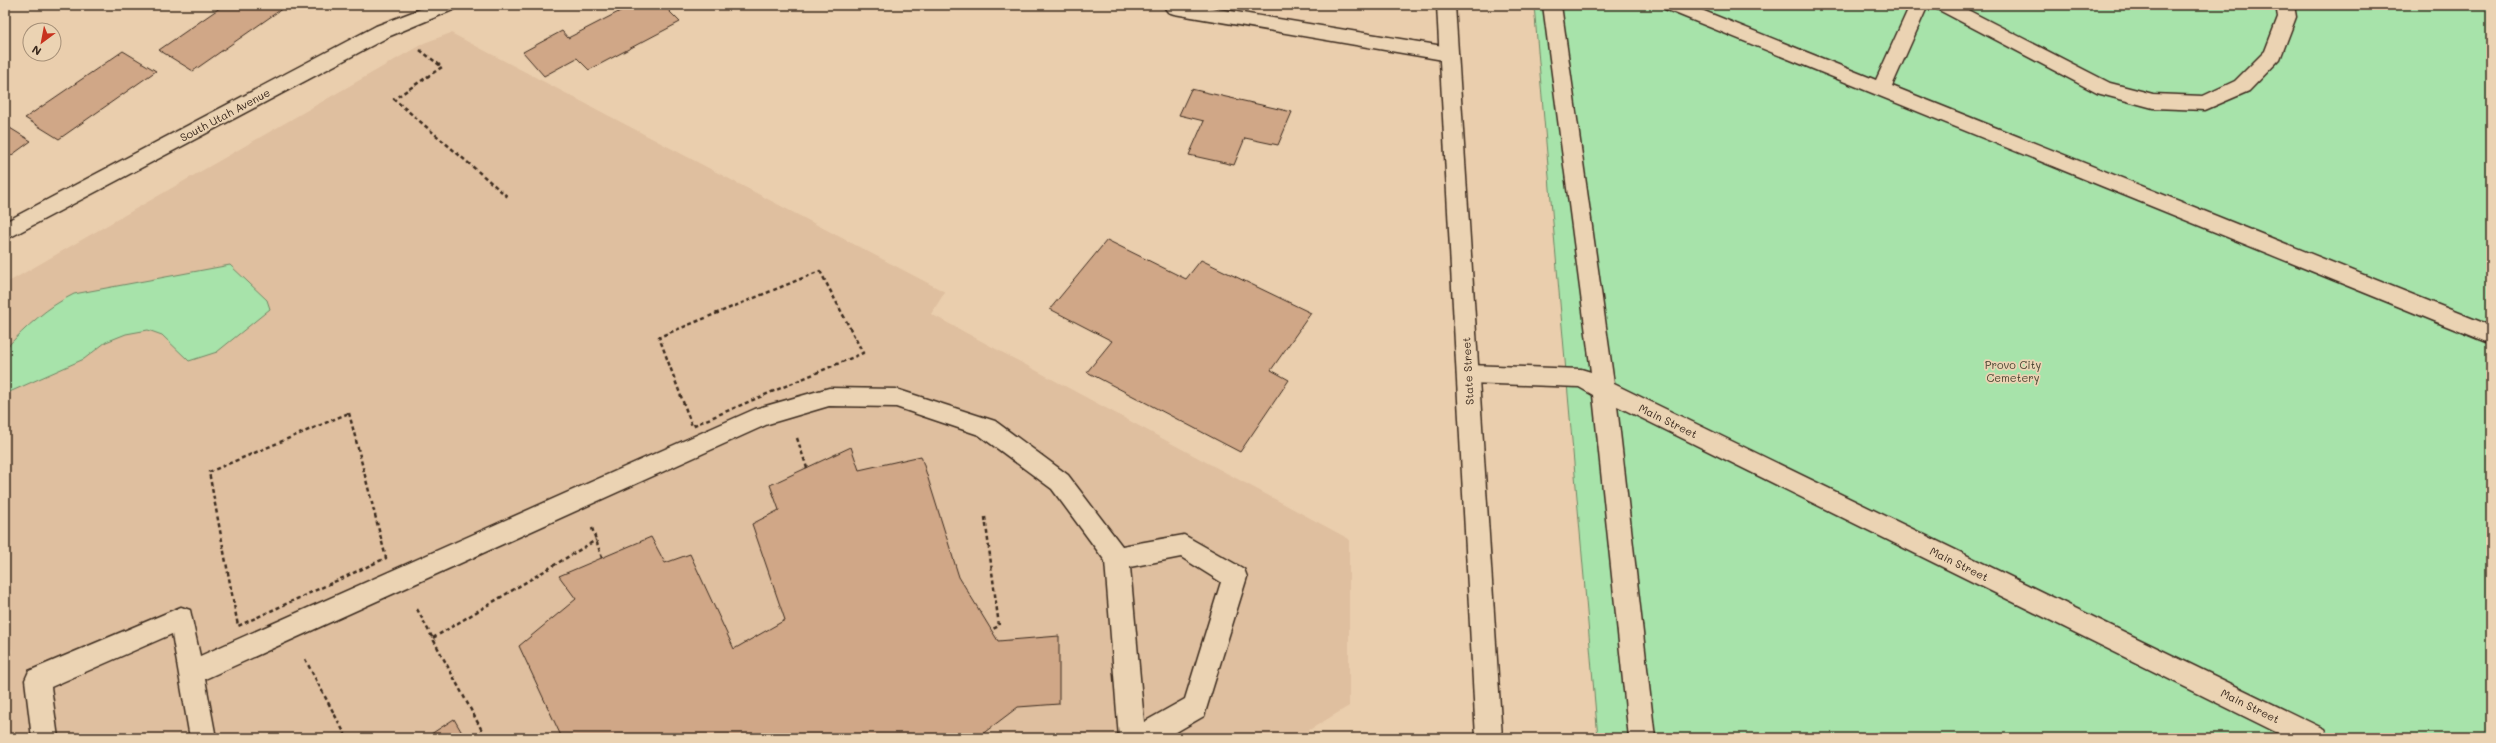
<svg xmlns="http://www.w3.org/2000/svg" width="2496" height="743" viewBox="0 0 2496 743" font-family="Mali,sans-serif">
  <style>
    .built { fill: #dfbf9f }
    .green { fill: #a7e3aa; stroke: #718664 }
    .building { fill: #d0a787; stroke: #3b2a1e }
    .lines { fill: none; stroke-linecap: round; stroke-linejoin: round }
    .minor-casing { stroke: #3b2a1e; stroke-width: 3 }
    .major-casing { stroke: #3b2a1e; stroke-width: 3 }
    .path { stroke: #3b2a1e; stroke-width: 2.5; stroke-dasharray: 4 3; stroke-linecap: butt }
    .minor { fill: #ebd3b3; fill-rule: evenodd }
    .major { fill: #ebd3b3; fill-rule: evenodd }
    .labels { text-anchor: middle; stroke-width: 3.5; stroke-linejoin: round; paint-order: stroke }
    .street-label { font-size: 11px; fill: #3b2a1e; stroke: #ebd3b3 }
    .park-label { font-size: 11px; fill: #4b4633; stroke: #ebd3b3 }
  </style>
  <rect width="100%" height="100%" fill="#eacead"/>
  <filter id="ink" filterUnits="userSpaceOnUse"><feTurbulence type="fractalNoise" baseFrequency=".025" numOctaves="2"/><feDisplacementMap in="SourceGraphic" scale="8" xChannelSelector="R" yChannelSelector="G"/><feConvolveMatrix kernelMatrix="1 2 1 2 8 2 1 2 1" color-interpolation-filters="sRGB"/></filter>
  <g filter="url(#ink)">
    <path class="built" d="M 451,33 L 945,292 L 931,314 L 1349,539 L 1349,706 L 1296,738 L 5,738 L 5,656 L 12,652 L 8,633 L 5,634 L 5,284 L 424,43 Z"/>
    <g class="green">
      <path d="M 1534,5 L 2491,5 L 2491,738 L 1598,738 Z"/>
      <path d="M 230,265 L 267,300 L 270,309 L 217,352 L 189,361 L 162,335 L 148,330 L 126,334 L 106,342 L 84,359 L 5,394 L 6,348 C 27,326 47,307 74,294 Z"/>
    </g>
    <g class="building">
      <path d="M 224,5 L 286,6 L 193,71 L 159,50 Z"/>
      <path d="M 632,5 L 663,5 L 680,22 L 589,70 L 577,58 L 544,76 L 523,52 L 562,31 L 568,38 Z"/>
      <path d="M 123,51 L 156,71 L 59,139 L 25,118 Z"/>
      <path d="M 1191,89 L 1292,112 L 1278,145 L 1245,138 L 1234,165 L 1189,155 L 1204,121 L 1179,115 Z"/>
      <path d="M 5,125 L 31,141 L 5,160 Z"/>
      <path d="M 1107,240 L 1186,279 L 1201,260 L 1311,313 L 1271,370 L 1289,380 L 1240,452 L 1087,372 L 1112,341 L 1050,309 Z"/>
      <path d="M 851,447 L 859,470 L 921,456 L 959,577 L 998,641 L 1059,636 L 1059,704 L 1018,707 L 977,738 L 562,738 L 519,646 L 576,599 L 559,576 L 651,537 L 665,563 L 690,554 L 734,649 L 785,620 L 752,524 L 779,510 L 770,485 Z"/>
      <path d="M 454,719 L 465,738 L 425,738 Z"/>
    </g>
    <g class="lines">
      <g class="minor-casing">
        <g id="minor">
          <path d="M 431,5 L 458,5 L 455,9 L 390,36 L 5,240 L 5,222 L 376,26 Z"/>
          <path d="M 1167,5 L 1194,5 L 1449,47 L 1456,49 L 1458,54 L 1456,59 L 1449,61 L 1174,14 L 1168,12 L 1165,8 Z"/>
          <path d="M 1543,5 L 1561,5 L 1614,384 L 2324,729 L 2328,738 L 2288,738 L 1617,406 L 1655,738 L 1629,738 L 1593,395 L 1579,387 L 1468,383 L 1460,381 L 1457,374 L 1460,367 L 1468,365 L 1581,369 L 1591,372 Z"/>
          <path d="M 1662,5 L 1689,5 L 1876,80 L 1910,5 L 1928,5 L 1892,86 L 2491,326 L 2491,344 L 1665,9 Z"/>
          <path d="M 1934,5 L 1958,5 L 2110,83 L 2153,94 L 2203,96 L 2235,81 L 2265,51 L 2278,17 L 2276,5 L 2294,5 L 2296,17 L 2280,59 L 2249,91 L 2205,110 L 2153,108 L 2097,93 L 1937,9 Z"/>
          <path d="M 829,388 L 896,389 L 995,421 L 1068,475 L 1122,546 L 1184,535 L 1244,569 L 1247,577 L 1204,716 L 1166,738 L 1119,738 L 1105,561 L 1052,489 L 979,435 L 896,407 L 829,406 L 768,424 L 205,679 L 216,738 L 190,738 L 172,634 L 51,687 L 58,738 L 32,738 L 25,680 L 29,671 L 181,607 L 190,610 L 200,656 L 755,409 ZM 1181,557 L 1221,582 L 1185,699 L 1144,722 L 1130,567 Z"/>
        </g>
      </g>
      <g class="major-casing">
        <path id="major" d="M 1437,5 L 1455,5 L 1502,738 L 1476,738 Z"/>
      </g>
      <g class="path">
        <path d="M 420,50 L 442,67 L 394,99 L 509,198"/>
        <path d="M 820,271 L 863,353 L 692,426 L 659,337 Z"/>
        <path d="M 349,413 L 386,558 L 238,626 L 209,472 Z"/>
        <path d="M 797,438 L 807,468"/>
        <path d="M 985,517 L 999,626 L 991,630"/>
        <path d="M 592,528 L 602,558"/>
        <path d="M 417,609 L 486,738"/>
        <path d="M 433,638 L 596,540"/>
        <path d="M 305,659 L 347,738"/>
      </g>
      <use href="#minor" class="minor"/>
      <use href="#major" class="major"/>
    </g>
  </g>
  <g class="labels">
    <g class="street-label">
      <text transform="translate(225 115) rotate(-28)" y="4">South Utah Avenue</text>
      <text transform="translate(1468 371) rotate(-93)" y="4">State Street</text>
      <text transform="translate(1668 421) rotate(26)" y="4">Main Street</text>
      <text transform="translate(1959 564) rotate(26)" y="4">Main Street</text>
      <text transform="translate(2250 706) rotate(26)" y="4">Main Street</text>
    </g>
    <g class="park-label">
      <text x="2013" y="369">Provo City<tspan x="2013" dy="13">Cemetery</tspan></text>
    </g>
  </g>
  <rect width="2496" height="743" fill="none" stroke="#ebd3b3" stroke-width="20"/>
  <rect x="10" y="10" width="2476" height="723" fill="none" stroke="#3b2a1e" stroke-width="1.5" filter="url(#ink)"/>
  <g transform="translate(42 42) rotate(212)"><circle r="19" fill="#ebd3b3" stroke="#a58f77"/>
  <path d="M0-3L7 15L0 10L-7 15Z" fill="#c8321e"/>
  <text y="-6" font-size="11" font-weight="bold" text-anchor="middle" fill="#3b2a1e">N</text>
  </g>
</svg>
